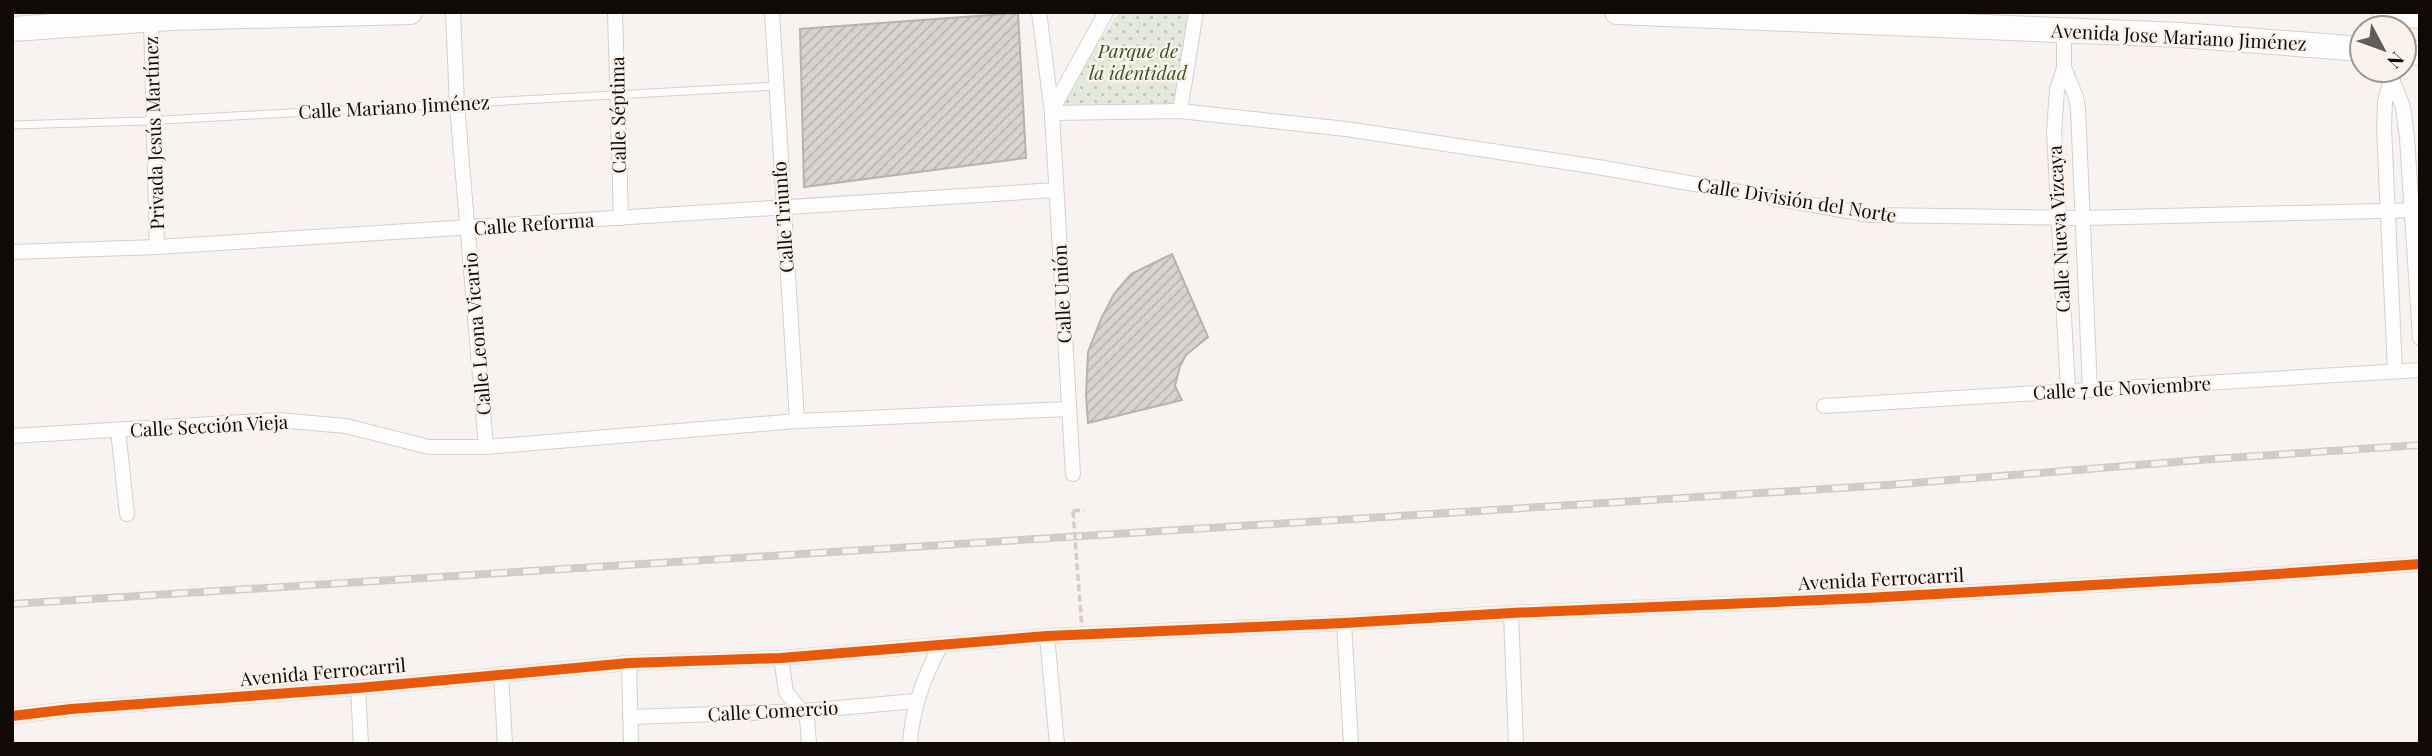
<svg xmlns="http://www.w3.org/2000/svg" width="2432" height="756" viewBox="0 0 2432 756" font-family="'Playfair Display',serif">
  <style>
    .green { fill: url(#green-dots) }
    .building { fill: url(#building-hatch); stroke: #b7b2ad; stroke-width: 2 }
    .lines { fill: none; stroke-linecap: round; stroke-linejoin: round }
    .service-casing { stroke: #d6cfcc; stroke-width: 9 }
    .minor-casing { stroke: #d6cfcc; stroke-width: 16 }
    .trunk-casing { stroke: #d6cfcc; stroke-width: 26 }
    .path { stroke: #d0cece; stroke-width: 3.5; stroke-dasharray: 7 3.5; stroke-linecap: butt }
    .service { stroke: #fefdfd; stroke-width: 7 }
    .minor { stroke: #fefdfd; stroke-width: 14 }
    .trunk { stroke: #fefdfd; stroke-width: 24 }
    .rail-casing { stroke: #cecdcc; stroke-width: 8 }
    .rail { stroke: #fbf2ec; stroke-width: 5; stroke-dasharray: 16; stroke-linecap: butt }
    .path-bridge { stroke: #d0cece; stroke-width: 3.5; stroke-dasharray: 7 3.5; stroke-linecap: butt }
    .cycleway-casing { stroke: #fbf2ec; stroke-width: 15 }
    .cycleway { stroke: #e8590c; stroke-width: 10 }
    .labels { text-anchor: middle; stroke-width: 5; stroke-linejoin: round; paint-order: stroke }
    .street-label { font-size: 19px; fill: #110a06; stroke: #fbf2ec }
    .park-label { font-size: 19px; font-style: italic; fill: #375225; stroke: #fbf2ec }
  </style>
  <defs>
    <pattern id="green-dots" width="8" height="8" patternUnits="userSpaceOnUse" patternTransform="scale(1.75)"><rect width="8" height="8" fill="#e3e9db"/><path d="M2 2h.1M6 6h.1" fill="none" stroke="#c2c6ba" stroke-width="1.8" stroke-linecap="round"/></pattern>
    <pattern id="building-hatch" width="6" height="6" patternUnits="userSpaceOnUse" patternTransform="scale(1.75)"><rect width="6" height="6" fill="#d9d3ce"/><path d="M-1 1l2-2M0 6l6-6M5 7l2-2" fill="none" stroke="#b9b4af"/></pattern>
  </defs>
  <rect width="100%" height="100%" fill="#f8f3f0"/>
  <path class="green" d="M 1119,12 L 1191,12 L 1176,107 L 1056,107 Z"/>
  <g class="building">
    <path d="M 1018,13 L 1026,158 L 804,187 L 800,29 Z"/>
    <path d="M 1172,254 L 1208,337 L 1186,355 L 1180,366 L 1175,386 L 1182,400 L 1088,423 L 1086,395 L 1088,352 L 1101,319 L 1114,294 L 1131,274 Z"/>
  </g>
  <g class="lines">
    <g class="service-casing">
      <path id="service" d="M 12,125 L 145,121 L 776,86"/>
    </g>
    <g class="minor-casing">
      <g id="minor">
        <path d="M 453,12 L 457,105 L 486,447"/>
        <path d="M 615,12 L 621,218"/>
        <path d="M 772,12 L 797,421"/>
        <path d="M 1039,12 L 1052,113 L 1073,474"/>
        <path d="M 151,19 L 157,247"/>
        <path d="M 2064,30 L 2064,68 L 2057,90 L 2054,131 L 2068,391"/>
        <path d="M 2064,68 L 2076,97 L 2078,109 L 2090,390"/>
        <path d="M 2391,76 L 2403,107 L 2407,138 L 2420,338"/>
        <path d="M 2391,79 L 2385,102 L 2384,128 L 2395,371"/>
        <path d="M 1052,110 L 1106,12"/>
        <path d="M 1180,111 L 1196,12"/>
        <path d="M 1052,113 L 1180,111 L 1346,129 L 1598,167 L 1870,215 L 2082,218 L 2420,210"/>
        <path d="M 12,252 L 157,247 L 1056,190"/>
        <path d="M 1824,406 L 2420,370"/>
        <path d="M 118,430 L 127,514"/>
        <path d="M 12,436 L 278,420 L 346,426 L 429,447 L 486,447 L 797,421 L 1069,409"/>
        <path d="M 1511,613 L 1516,744"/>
        <path d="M 1344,623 L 1351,744"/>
        <path d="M 1047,636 L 1057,744"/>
        <path d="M 781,658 L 786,692 L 807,718 L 809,744"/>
        <path d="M 629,663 L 631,744"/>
        <path d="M 501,674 L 505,744"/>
        <path d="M 358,688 L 361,744"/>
        <path d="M 12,716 L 71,709 L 358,688 L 629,663 L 781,658 L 1047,636 L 1344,623 L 1511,613 L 1866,598 L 2234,577 L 2420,564"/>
        <path d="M 630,717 L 804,711 L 916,701"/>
        <path d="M 910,744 C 912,708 924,676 941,645"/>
      </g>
    </g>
    <g class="trunk-casing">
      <g id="trunk">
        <path d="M 1617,12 L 2180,35 L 2362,49"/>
        <path d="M 2385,12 L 2420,16"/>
        <path d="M 12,29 L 171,18 L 410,12"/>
        <path d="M 2404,52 L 2420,53"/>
      </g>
    </g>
    <path class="path" d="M 1073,511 L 1084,510"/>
    <use href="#service" class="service"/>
    <use href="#minor" class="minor"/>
    <use href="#trunk" class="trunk"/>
    <g class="rail-casing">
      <path id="rail" d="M 12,604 L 1888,485 L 2213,459 L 2420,445"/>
    </g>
    <use href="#rail" class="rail"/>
    <path class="path-bridge" d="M 1073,511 L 1083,642"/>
    <g class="cycleway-casing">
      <path id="cycleway" d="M 12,716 L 71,709 L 358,688 L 629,663 L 781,658 L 1047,636 L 1344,623 L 1511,613 L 1866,598 L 2234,577 L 2420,564"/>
    </g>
    <use href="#cycleway" class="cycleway"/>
  </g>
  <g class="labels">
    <g class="street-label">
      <text transform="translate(2179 37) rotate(3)" y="7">Avenida Jose Mariano Jiménez</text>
      <text transform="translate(394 107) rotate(-3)" y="7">Calle Mariano Jiménez</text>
      <text transform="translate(618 115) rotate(-91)" y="7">Calle Séptima</text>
      <text transform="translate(154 133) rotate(-92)" y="7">Privada Jesús Martínez</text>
      <text transform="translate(1797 200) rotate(9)" y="7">Calle División del Norte</text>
      <text transform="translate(783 217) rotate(-94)" y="7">Calle Triunfo</text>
      <text transform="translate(534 224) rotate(-4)" y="7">Calle Reforma</text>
      <text transform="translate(2059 229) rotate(-93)" y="7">Calle Nueva Vizcaya</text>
      <text transform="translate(1062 294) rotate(-93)" y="7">Calle Unión</text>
      <text transform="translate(477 334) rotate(-95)" y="7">Calle Leona Vicario</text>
      <text transform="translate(2122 388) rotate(-3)" y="7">Calle 7 de Noviembre</text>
      <text transform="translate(209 426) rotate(-3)" y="7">Calle Sección Vieja</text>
      <text transform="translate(1881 579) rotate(-3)" y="7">Avenida Ferrocarril</text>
      <text transform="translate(323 672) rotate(-5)" y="7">Avenida Ferrocarril</text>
      <text transform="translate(773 711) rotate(-3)" y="7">Calle Comercio</text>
    </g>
    <g class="park-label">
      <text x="1138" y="58">Parque de<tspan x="1138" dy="22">la identidad</tspan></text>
    </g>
  </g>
  <rect width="2432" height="756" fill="none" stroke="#110a06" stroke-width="28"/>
  <g transform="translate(2383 49) rotate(131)"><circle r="33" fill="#fbf2ec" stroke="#9d9590" stroke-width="2"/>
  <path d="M0-5L12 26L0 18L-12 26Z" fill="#625c58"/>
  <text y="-10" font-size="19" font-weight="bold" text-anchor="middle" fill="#110a06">N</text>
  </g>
</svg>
